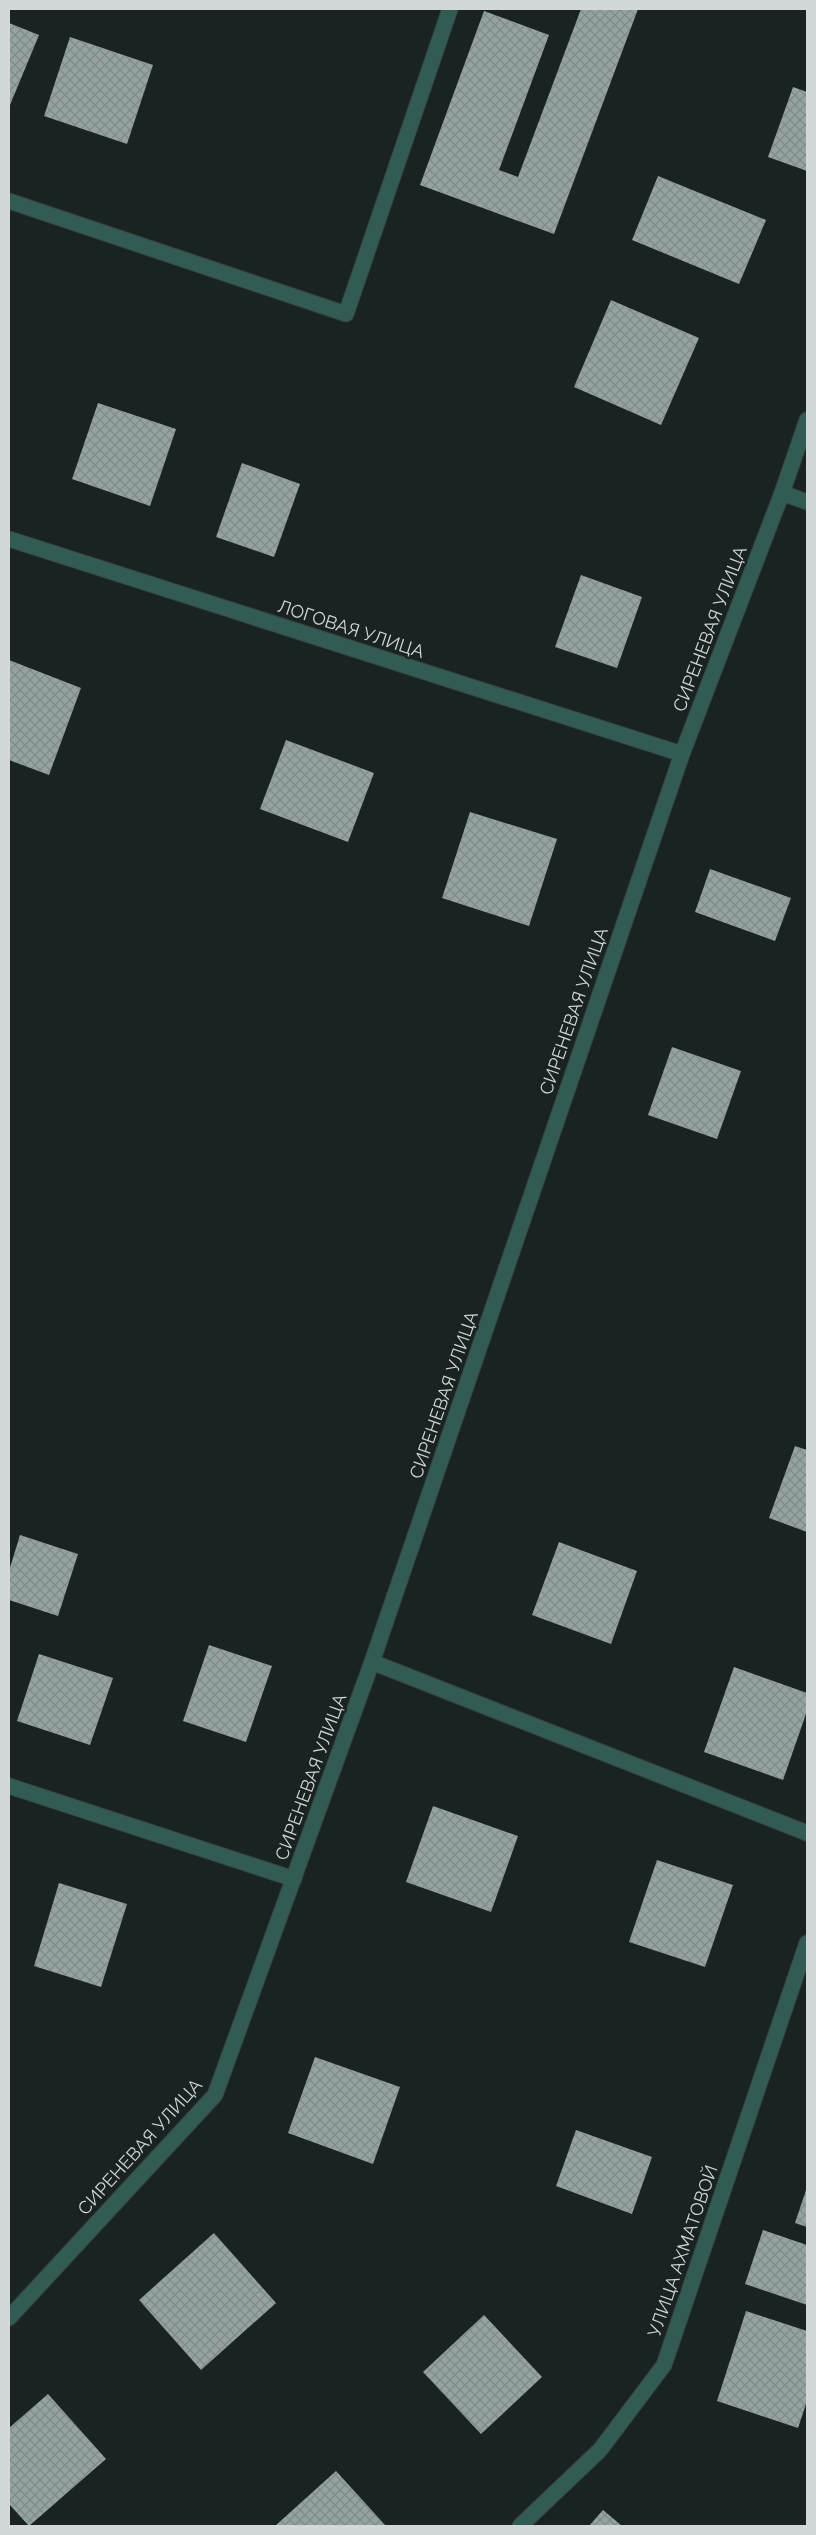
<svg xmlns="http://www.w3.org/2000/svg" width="816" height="2535" viewBox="0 0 816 2535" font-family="Raleway,sans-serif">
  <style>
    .building { fill: url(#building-cross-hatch) }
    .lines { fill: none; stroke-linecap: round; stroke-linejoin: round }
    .lane-casing { stroke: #36413f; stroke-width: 17 }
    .street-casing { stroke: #36413f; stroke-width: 17 }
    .lane { stroke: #325c53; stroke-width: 15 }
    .street { stroke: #325c53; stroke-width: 15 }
    .labels { text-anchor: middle; stroke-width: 5; stroke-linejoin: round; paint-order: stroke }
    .street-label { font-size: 18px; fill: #d1d8d7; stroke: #192422 }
  </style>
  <defs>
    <pattern id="building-cross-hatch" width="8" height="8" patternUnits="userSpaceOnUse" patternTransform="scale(1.25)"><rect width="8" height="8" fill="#95a3a0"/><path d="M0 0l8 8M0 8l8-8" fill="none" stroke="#808a88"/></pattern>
  </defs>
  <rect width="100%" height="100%" fill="#192422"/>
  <g class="building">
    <path d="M 581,9 L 638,9 L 554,234 L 420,185 L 484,11 L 549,35 L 499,170 L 518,177 Z"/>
    <path d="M 9,23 L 39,35 L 10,105 L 9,104 Z"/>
    <path d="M 70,37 L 153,65 L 127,144 L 44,116 Z"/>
    <path d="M 793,87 L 807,92 L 807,171 L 768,157 Z"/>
    <path d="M 658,176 L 766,220 L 739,284 L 632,240 Z"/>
    <path d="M 611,300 L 699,338 L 661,425 L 574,387 Z"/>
    <path d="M 98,403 L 176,429 L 150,506 L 72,479 Z"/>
    <path d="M 242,463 L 300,484 L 274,557 L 216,537 Z"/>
    <path d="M 581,575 L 642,597 L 617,668 L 555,647 Z"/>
    <path d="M 9,660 L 81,688 L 49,775 L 9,760 Z"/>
    <path d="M 286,740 L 374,773 L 348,842 L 260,809 Z"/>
    <path d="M 470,812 L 557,839 L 529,926 L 442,898 Z"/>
    <path d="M 710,869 L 791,898 L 775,941 L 695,912 Z"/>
    <path d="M 672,1047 L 741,1071 L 717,1139 L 648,1115 Z"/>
    <path d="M 795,1446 L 807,1450 L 807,1532 L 769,1518 Z"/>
    <path d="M 20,1535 L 78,1554 L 58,1616 L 9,1600 L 9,1571 Z"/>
    <path d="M 559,1542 L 637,1571 L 611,1644 L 532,1615 Z"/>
    <path d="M 209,1645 L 272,1666 L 246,1742 L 183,1721 Z"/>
    <path d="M 39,1654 L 113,1678 L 90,1745 L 17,1721 Z"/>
    <path d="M 734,1667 L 807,1693 L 807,1711 L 783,1780 L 704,1752 Z"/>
    <path d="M 433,1806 L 518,1836 L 491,1912 L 406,1882 Z"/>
    <path d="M 657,1860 L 733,1885 L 705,1967 L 629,1942 Z"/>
    <path d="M 59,1883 L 127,1904 L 101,1987 L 34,1966 Z"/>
    <path d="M 315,2057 L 400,2087 L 373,2164 L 288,2133 Z"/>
    <path d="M 576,2130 L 652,2157 L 632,2214 L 556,2186 Z"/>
    <path d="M 807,2187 L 807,2227 L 795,2223 Z"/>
    <path d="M 763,2230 L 807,2245 L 807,2305 L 745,2284 Z"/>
    <path d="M 214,2233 L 276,2303 L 201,2370 L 139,2300 Z"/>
    <path d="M 746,2311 L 807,2331 L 807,2401 L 798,2428 L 717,2401 Z"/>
    <path d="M 484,2315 L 542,2377 L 481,2434 L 423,2372 Z"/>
    <path d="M 48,2394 L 106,2459 L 29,2526 L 9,2504 L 9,2428 Z"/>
    <path d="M 336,2471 L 386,2526 L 275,2526 Z"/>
    <path d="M 603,2510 L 622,2526 L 589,2526 Z"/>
  </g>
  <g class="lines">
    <g class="lane-casing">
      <g id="lane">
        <path d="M 9,201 L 346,314 L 450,9"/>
        <path d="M 9,1786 L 294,1879"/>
      </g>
    </g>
    <g class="street-casing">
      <g id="street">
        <path d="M 782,493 L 807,502"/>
        <path d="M 9,539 L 682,754"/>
        <path d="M 372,1662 L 807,1833"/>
        <path d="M 9,2318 L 215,2095 L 372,1662 L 682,754 L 782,493 L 807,420"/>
        <path d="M 520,2526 L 600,2450 L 664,2365 L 807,1943"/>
      </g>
    </g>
    <use href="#lane" class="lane"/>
    <use href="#street" class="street"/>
  </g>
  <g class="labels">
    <g class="street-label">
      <text transform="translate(351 629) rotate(18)" y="6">ЛОГОВАЯ УЛИЦА</text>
      <text transform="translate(710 629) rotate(-69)" y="6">СИРЕНЕВАЯ УЛИЦА</text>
      <text transform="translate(574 1011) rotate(-71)" y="6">СИРЕНЕВАЯ УЛИЦА</text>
      <text transform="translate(444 1395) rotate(-71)" y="6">СИРЕНЕВАЯ УЛИЦА</text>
      <text transform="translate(311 1777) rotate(-70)" y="6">СИРЕНЕВАЯ УЛИЦА</text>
      <text transform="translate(140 2147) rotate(-48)" y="6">СИРЕНЕВАЯ УЛИЦА</text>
      <text transform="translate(683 2251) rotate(-71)" y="6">УЛИЦА АХМАТОВОЙ</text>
    </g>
  </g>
  <rect width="816" height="2535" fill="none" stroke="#d1d8d7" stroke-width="20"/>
</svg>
